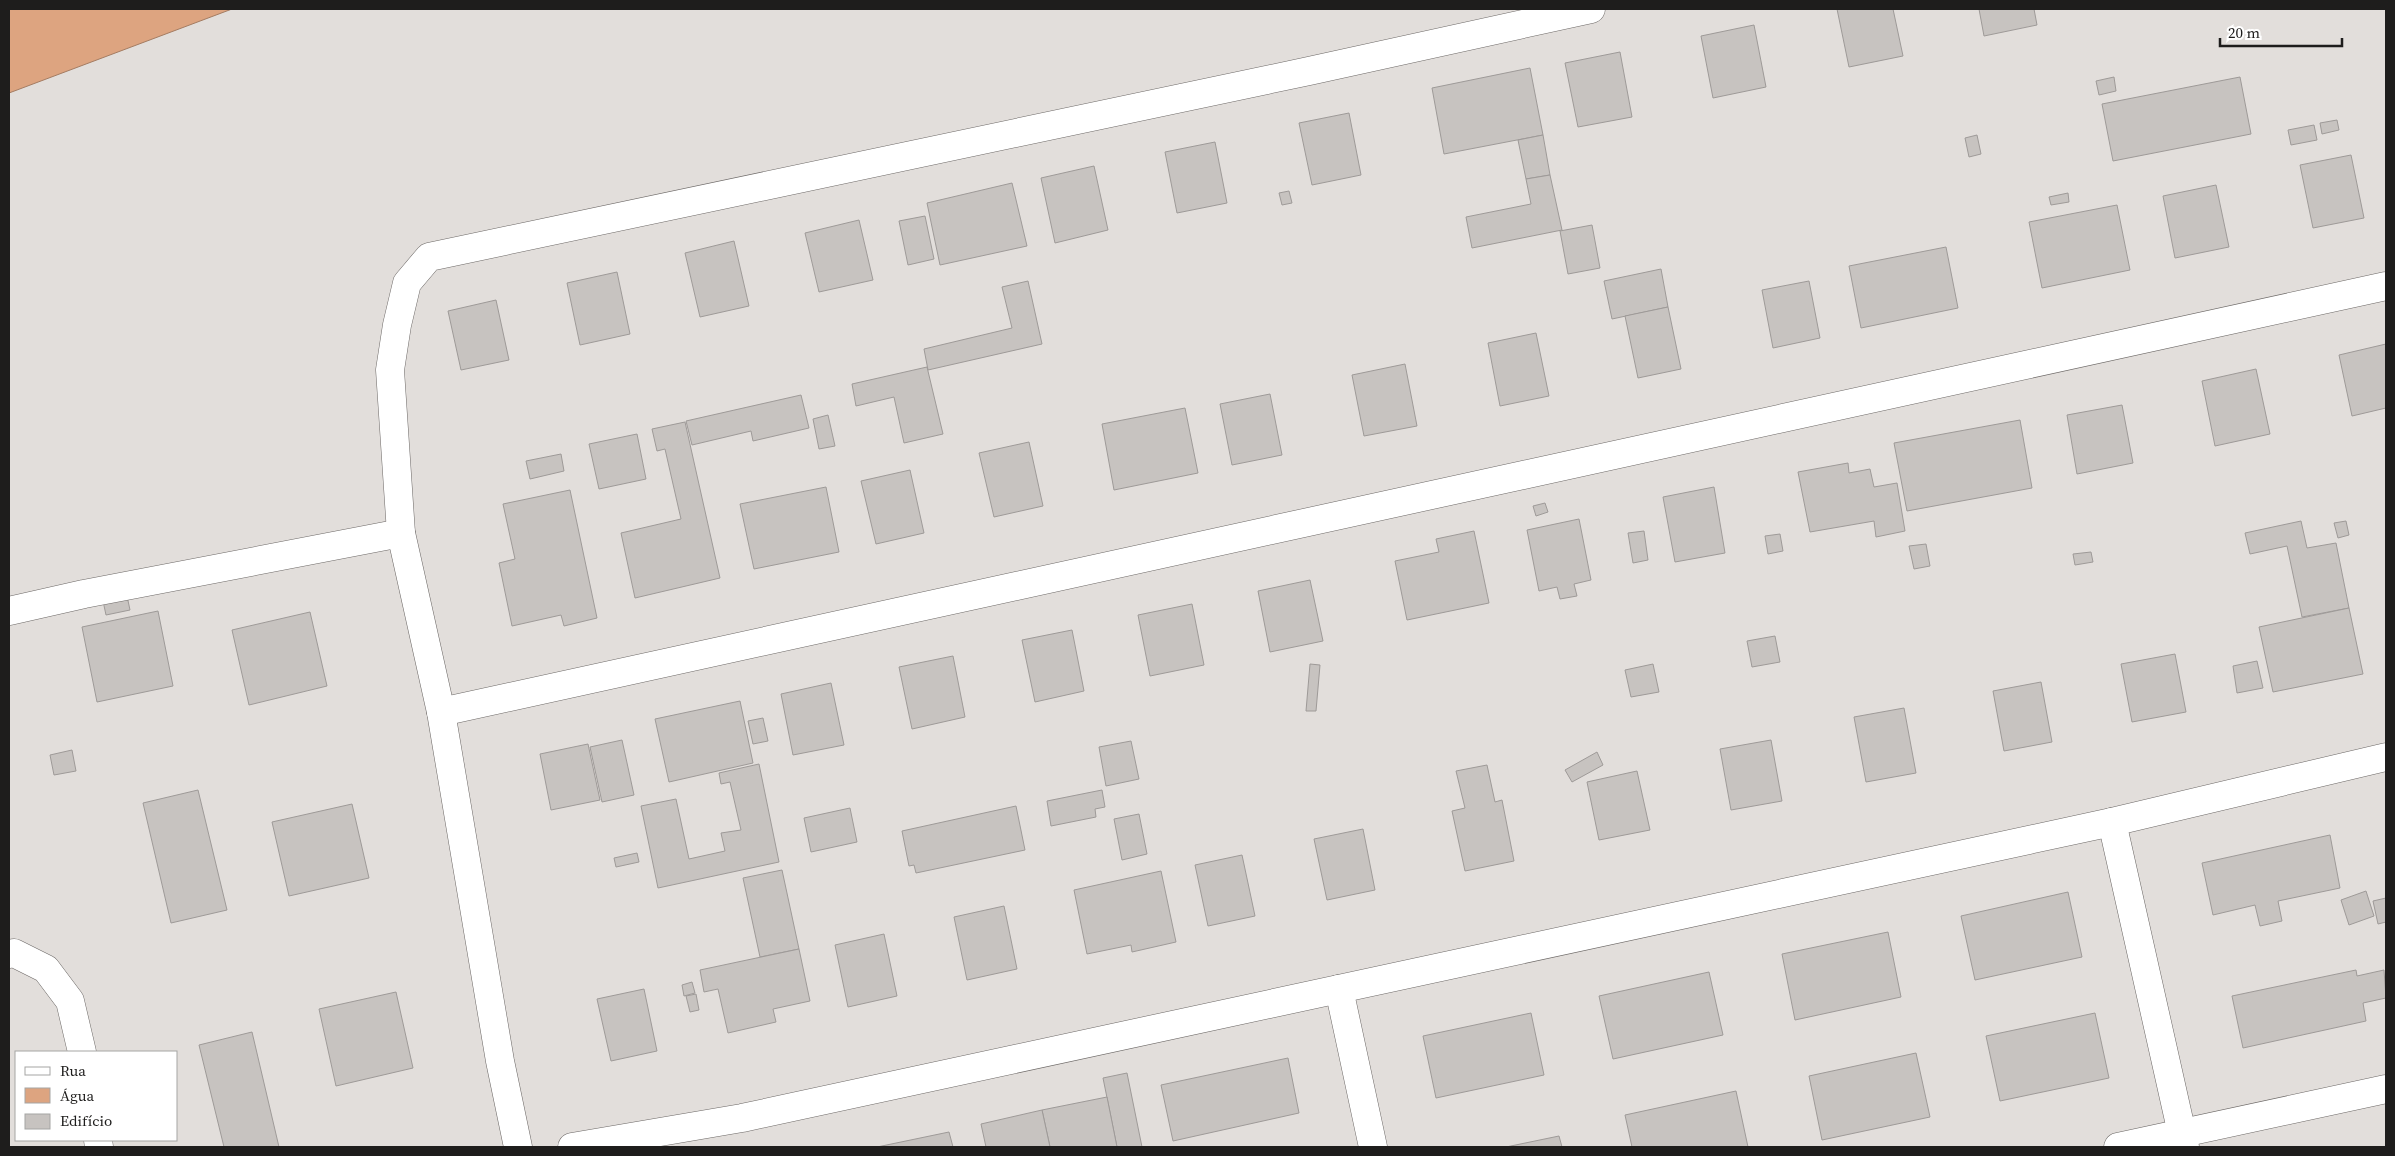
<svg xmlns="http://www.w3.org/2000/svg" width="2395" height="1156" viewBox="0 0 2395 1156" font-family="'Source Serif 4',serif">
  <style>
    .water { fill: #dda480; stroke: #a47c62 }
    .building { fill: #c7c3c0; stroke: #9e9a98 }
    .lines { fill: none; stroke-linecap: round; stroke-linejoin: round }
    .street-casing { stroke: #6c6866; stroke-width: 29 }
    .street { stroke: #fff; stroke-width: 28 }
  </style>
  <rect width="100%" height="100%" fill="#e2dedb"/>
  <path class="water" d="M 9,9 L 232,9 L 9,93 Z"/>
  <g class="building">
    <path d="M 1837,9 L 1893,9 L 1903,56 L 1849,67 Z"/>
    <path d="M 1979,9 L 2034,9 L 2037,25 L 1984,36 Z"/>
    <path d="M 1754,25 L 1766,87 L 1713,98 L 1701,36 Z"/>
    <path d="M 1620,52 L 1632,117 L 1578,127 L 1565,63 Z"/>
    <path d="M 1530,68 L 1543,135 L 1444,154 L 1432,88 Z"/>
    <path d="M 2114,77 L 2116,91 L 2099,95 L 2096,81 Z"/>
    <path d="M 2240,77 L 2251,134 L 2113,161 L 2102,104 Z"/>
    <path d="M 1349,113 L 1361,175 L 1312,185 L 1299,123 Z"/>
    <path d="M 2337,120 L 2339,130 L 2322,134 L 2320,123 Z"/>
    <path d="M 2314,125 L 2317,140 L 2291,145 L 2288,130 Z"/>
    <path d="M 1543,135 L 1550,175 L 1526,179 L 1518,140 Z"/>
    <path d="M 1977,135 L 1981,154 L 1969,157 L 1965,138 Z"/>
    <path d="M 1215,142 L 1227,203 L 1177,213 L 1165,152 Z"/>
    <path d="M 2351,155 L 2364,218 L 2313,228 L 2300,165 Z"/>
    <path d="M 1094,166 L 1108,230 L 1055,243 L 1041,178 Z"/>
    <path d="M 1550,175 L 1562,230 L 1472,248 L 1466,217 L 1531,204 L 1526,179 Z"/>
    <path d="M 1012,183 L 1027,246 L 940,265 L 927,203 Z"/>
    <path d="M 2216,185 L 2229,247 L 2175,258 L 2163,196 Z"/>
    <path d="M 1289,191 L 1292,203 L 1282,205 L 1279,193 Z"/>
    <path d="M 2068,193 L 2069,202 L 2051,205 L 2049,197 Z"/>
    <path d="M 2117,205 L 2130,270 L 2042,288 L 2029,222 Z"/>
    <path d="M 925,216 L 934,259 L 908,265 L 899,221 Z"/>
    <path d="M 859,220 L 873,280 L 819,292 L 805,233 Z"/>
    <path d="M 1592,225 L 1600,268 L 1568,274 L 1560,231 Z"/>
    <path d="M 734,241 L 749,306 L 700,317 L 685,253 Z"/>
    <path d="M 1946,247 L 1958,308 L 1861,328 L 1849,266 Z"/>
    <path d="M 1661,269 L 1668,307 L 1612,319 L 1604,281 Z"/>
    <path d="M 617,272 L 630,334 L 580,345 L 567,283 Z"/>
    <path d="M 1028,281 L 1042,344 L 928,370 L 924,349 L 1012,328 L 1002,287 Z"/>
    <path d="M 1809,281 L 1820,338 L 1773,348 L 1762,290 Z"/>
    <path d="M 496,300 L 509,360 L 461,370 L 448,311 Z"/>
    <path d="M 1668,307 L 1681,369 L 1638,378 L 1625,316 Z"/>
    <path d="M 1536,333 L 1549,396 L 1500,406 L 1488,343 Z"/>
    <path d="M 2386,344 L 2386,408 L 2352,416 L 2339,355 Z"/>
    <path d="M 1405,364 L 1417,426 L 1364,436 L 1352,375 Z"/>
    <path d="M 927,367 L 943,434 L 904,443 L 894,397 L 856,406 L 852,384 Z"/>
    <path d="M 2256,369 L 2270,434 L 2215,446 L 2202,381 Z"/>
    <path d="M 1270,394 L 1282,455 L 1232,465 L 1220,404 Z"/>
    <path d="M 801,395 L 809,428 L 753,441 L 751,431 L 692,445 L 686,421 Z"/>
    <path d="M 2122,405 L 2133,463 L 2077,474 L 2067,415 Z"/>
    <path d="M 1185,408 L 1198,473 L 1114,490 L 1102,424 Z"/>
    <path d="M 828,415 L 835,446 L 819,449 L 813,419 Z"/>
    <path d="M 2020,420 L 2032,488 L 1907,511 L 1894,443 Z"/>
    <path d="M 685,422 L 720,578 L 635,598 L 621,533 L 681,519 L 665,449 L 657,451 L 652,429 Z"/>
    <path d="M 637,434 L 646,479 L 599,489 L 589,444 Z"/>
    <path d="M 1029,442 L 1043,506 L 994,517 L 979,453 Z"/>
    <path d="M 561,454 L 564,471 L 530,479 L 526,461 Z"/>
    <path d="M 1848,463 L 1849,473 L 1870,469 L 1874,487 L 1897,483 L 1905,531 L 1876,537 L 1874,521 L 1810,532 L 1798,472 Z"/>
    <path d="M 910,470 L 924,533 L 876,544 L 861,481 Z"/>
    <path d="M 826,487 L 839,552 L 754,569 L 740,504 Z"/>
    <path d="M 1714,487 L 1725,553 L 1675,562 L 1663,497 Z"/>
    <path d="M 570,490 L 597,618 L 564,626 L 561,615 L 512,626 L 499,563 L 515,559 L 503,504 Z"/>
    <path d="M 1545,503 L 1548,512 L 1536,516 L 1533,506 Z"/>
    <path d="M 1579,519 L 1591,580 L 1574,584 L 1577,596 L 1560,599 L 1557,587 L 1539,591 L 1527,530 Z"/>
    <path d="M 2301,521 L 2307,548 L 2336,543 L 2349,608 L 2302,617 L 2287,546 L 2250,554 L 2245,533 Z"/>
    <path d="M 2346,521 L 2349,535 L 2338,538 L 2334,523 Z"/>
    <path d="M 1474,531 L 1489,603 L 1407,620 L 1395,561 L 1439,552 L 1436,539 Z"/>
    <path d="M 1644,531 L 1648,560 L 1633,563 L 1628,533 Z"/>
    <path d="M 1780,534 L 1783,551 L 1768,554 L 1765,536 Z"/>
    <path d="M 1926,544 L 1930,566 L 1914,569 L 1909,546 Z"/>
    <path d="M 2091,552 L 2093,562 L 2075,565 L 2073,554 Z"/>
    <path d="M 1310,580 L 1323,641 L 1270,652 L 1258,591 Z"/>
    <path d="M 127,596 L 130,610 L 106,615 L 103,601 Z"/>
    <path d="M 1192,604 L 1204,665 L 1150,676 L 1138,615 Z"/>
    <path d="M 2349,608 L 2363,674 L 2273,692 L 2259,627 Z"/>
    <path d="M 158,611 L 173,686 L 97,702 L 82,627 Z"/>
    <path d="M 310,612 L 327,686 L 249,705 L 232,630 Z"/>
    <path d="M 1072,630 L 1084,691 L 1035,702 L 1022,640 Z"/>
    <path d="M 1775,636 L 1780,662 L 1752,667 L 1747,641 Z"/>
    <path d="M 2175,654 L 2186,712 L 2132,722 L 2121,664 Z"/>
    <path d="M 953,656 L 965,717 L 912,729 L 899,667 Z"/>
    <path d="M 2257,661 L 2263,688 L 2237,693 L 2233,666 Z"/>
    <path d="M 1310,664 L 1320,665 L 1316,711 L 1306,711 Z"/>
    <path d="M 1653,664 L 1659,692 L 1631,697 L 1625,670 Z"/>
    <path d="M 2041,682 L 2052,742 L 2004,751 L 1993,691 Z"/>
    <path d="M 831,683 L 844,745 L 793,755 L 781,694 Z"/>
    <path d="M 740,701 L 753,763 L 669,782 L 655,719 Z"/>
    <path d="M 1904,708 L 1916,773 L 1866,782 L 1854,717 Z"/>
    <path d="M 763,718 L 768,741 L 753,744 L 748,721 Z"/>
    <path d="M 622,740 L 634,795 L 602,802 L 590,747 Z"/>
    <path d="M 1771,740 L 1782,801 L 1731,810 L 1720,749 Z"/>
    <path d="M 1131,741 L 1139,779 L 1106,786 L 1099,747 Z"/>
    <path d="M 588,744 L 600,800 L 551,810 L 540,754 Z"/>
    <path d="M 72,750 L 76,771 L 54,775 L 50,755 Z"/>
    <path d="M 1597,752 L 1603,765 L 1572,782 L 1565,770 Z"/>
    <path d="M 759,764 L 779,862 L 658,888 L 641,806 L 676,799 L 689,859 L 725,851 L 721,833 L 741,830 L 730,782 L 721,784 L 719,773 Z"/>
    <path d="M 1487,765 L 1495,802 L 1502,800 L 1514,861 L 1465,871 L 1452,811 L 1465,808 L 1456,771 Z"/>
    <path d="M 1637,771 L 1650,830 L 1599,840 L 1587,782 Z"/>
    <path d="M 198,790 L 227,910 L 171,923 L 143,803 Z"/>
    <path d="M 1102,790 L 1105,807 L 1095,809 L 1096,817 L 1051,826 L 1047,801 Z"/>
    <path d="M 352,804 L 369,878 L 289,896 L 272,822 Z"/>
    <path d="M 1016,806 L 1025,850 L 916,873 L 914,865 L 909,866 L 902,831 Z"/>
    <path d="M 850,808 L 857,842 L 811,852 L 804,818 Z"/>
    <path d="M 1139,814 L 1147,854 L 1122,860 L 1114,819 Z"/>
    <path d="M 1363,829 L 1375,890 L 1327,900 L 1314,839 Z"/>
    <path d="M 2330,835 L 2340,888 L 2278,901 L 2282,921 L 2260,926 L 2255,905 L 2213,915 L 2202,863 Z"/>
    <path d="M 637,853 L 639,862 L 616,867 L 614,858 Z"/>
    <path d="M 1242,855 L 1255,916 L 1208,926 L 1195,865 Z"/>
    <path d="M 782,870 L 799,949 L 760,957 L 743,878 Z"/>
    <path d="M 1161,871 L 1176,942 L 1132,952 L 1131,945 L 1087,954 L 1074,890 Z"/>
    <path d="M 2366,891 L 2374,916 L 2349,925 L 2341,900 Z"/>
    <path d="M 2068,892 L 2082,957 L 1975,980 L 1961,916 Z"/>
    <path d="M 2386,898 L 2386,922 L 2378,924 L 2373,901 Z"/>
    <path d="M 1004,906 L 1017,969 L 967,980 L 954,917 Z"/>
    <path d="M 1888,932 L 1901,997 L 1795,1020 L 1782,954 Z"/>
    <path d="M 884,934 L 897,996 L 848,1007 L 835,945 Z"/>
    <path d="M 799,949 L 810,1001 L 773,1009 L 776,1022 L 728,1033 L 718,989 L 704,992 L 700,970 Z"/>
    <path d="M 2356,970 L 2357,976 L 2384,970 L 2386,998 L 2363,1003 L 2366,1021 L 2243,1048 L 2232,996 Z"/>
    <path d="M 1709,972 L 1723,1035 L 1613,1059 L 1599,996 Z"/>
    <path d="M 692,982 L 695,993 L 684,996 L 682,985 Z"/>
    <path d="M 644,989 L 657,1051 L 611,1061 L 597,999 Z"/>
    <path d="M 396,992 L 413,1068 L 336,1086 L 319,1009 Z"/>
    <path d="M 696,994 L 699,1010 L 690,1012 L 686,996 Z"/>
    <path d="M 1531,1013 L 1544,1075 L 1436,1098 L 1423,1036 Z"/>
    <path d="M 2095,1013 L 2109,1078 L 2000,1101 L 1986,1036 Z"/>
    <path d="M 252,1032 L 279,1147 L 224,1147 L 199,1045 Z"/>
    <path d="M 1916,1053 L 1930,1117 L 1822,1140 L 1809,1076 Z"/>
    <path d="M 1288,1058 L 1299,1113 L 1173,1141 L 1161,1085 Z"/>
    <path d="M 1127,1073 L 1142,1147 L 1117,1147 L 1103,1078 Z"/>
    <path d="M 1736,1091 L 1748,1147 L 1632,1147 L 1625,1115 Z"/>
    <path d="M 1107,1097 L 1117,1147 L 1050,1147 L 1042,1110 Z"/>
    <path d="M 1042,1110 L 1050,1147 L 986,1147 L 981,1124 Z"/>
    <path d="M 949,1132 L 953,1147 L 877,1147 Z"/>
    <path d="M 1559,1136 L 1562,1147 L 1506,1147 Z"/>
  </g>
  <g class="lines">
    <g class="street-casing">
      <g id="street">
        <path d="M 9,611 L 84,594 L 401,533"/>
        <path d="M 441,712 L 2386,286"/>
        <path d="M 2112,822 L 2185,1147"/>
        <path d="M 9,954 L 14,953 L 46,969 L 70,1001 L 82,1052"/>
        <path d="M 1339,989 L 1373,1147"/>
        <path d="M 98,1140 L 99,1147"/>
        <path d="M 518,1147 L 500,1061 L 441,712 L 401,533 L 390,370 L 397,325 L 407,283 L 429,257 L 1309,71 L 1591,9"/>
        <path d="M 572,1147 L 742,1118 L 2112,822 L 2386,757"/>
        <path d="M 2118,1147 L 2386,1089"/>
      </g>
    </g>
    <use href="#street" class="street"/>
  </g>
  <rect width="2395" height="1156" fill="none" stroke="#1e1d1c" stroke-width="20"/>
  <rect x="15" y="1051" width="162" height="90" fill="#ffffff" stroke="#a5a5a4"/>
  <rect x="25" y="1067" width="25" height="8" fill="#ffffff" stroke="#a5a5a4"/>
  <text x="60" y="1076" font-size="15" fill="#1e1d1c">Rua</text>
  <rect x="25" y="1088" width="25" height="15" fill="#dda480" stroke="#a5a5a4"/>
  <text x="60" y="1101" font-size="15" fill="#1e1d1c">Água</text>
  <rect x="25" y="1114" width="25" height="15" fill="#c7c3c0" stroke="#a5a5a4"/>
  <text x="60" y="1126" font-size="15" fill="#1e1d1c">Edifício</text>
  <path d="M2220 38v8h122v-8" fill="none" stroke="#1e1d1c" stroke-width="2.5"/>
  <text x="2228" y="38" font-size="15" fill="#1e1d1c" stroke="#ffffff" stroke-width="4" paint-order="stroke">20 m</text>
</svg>
